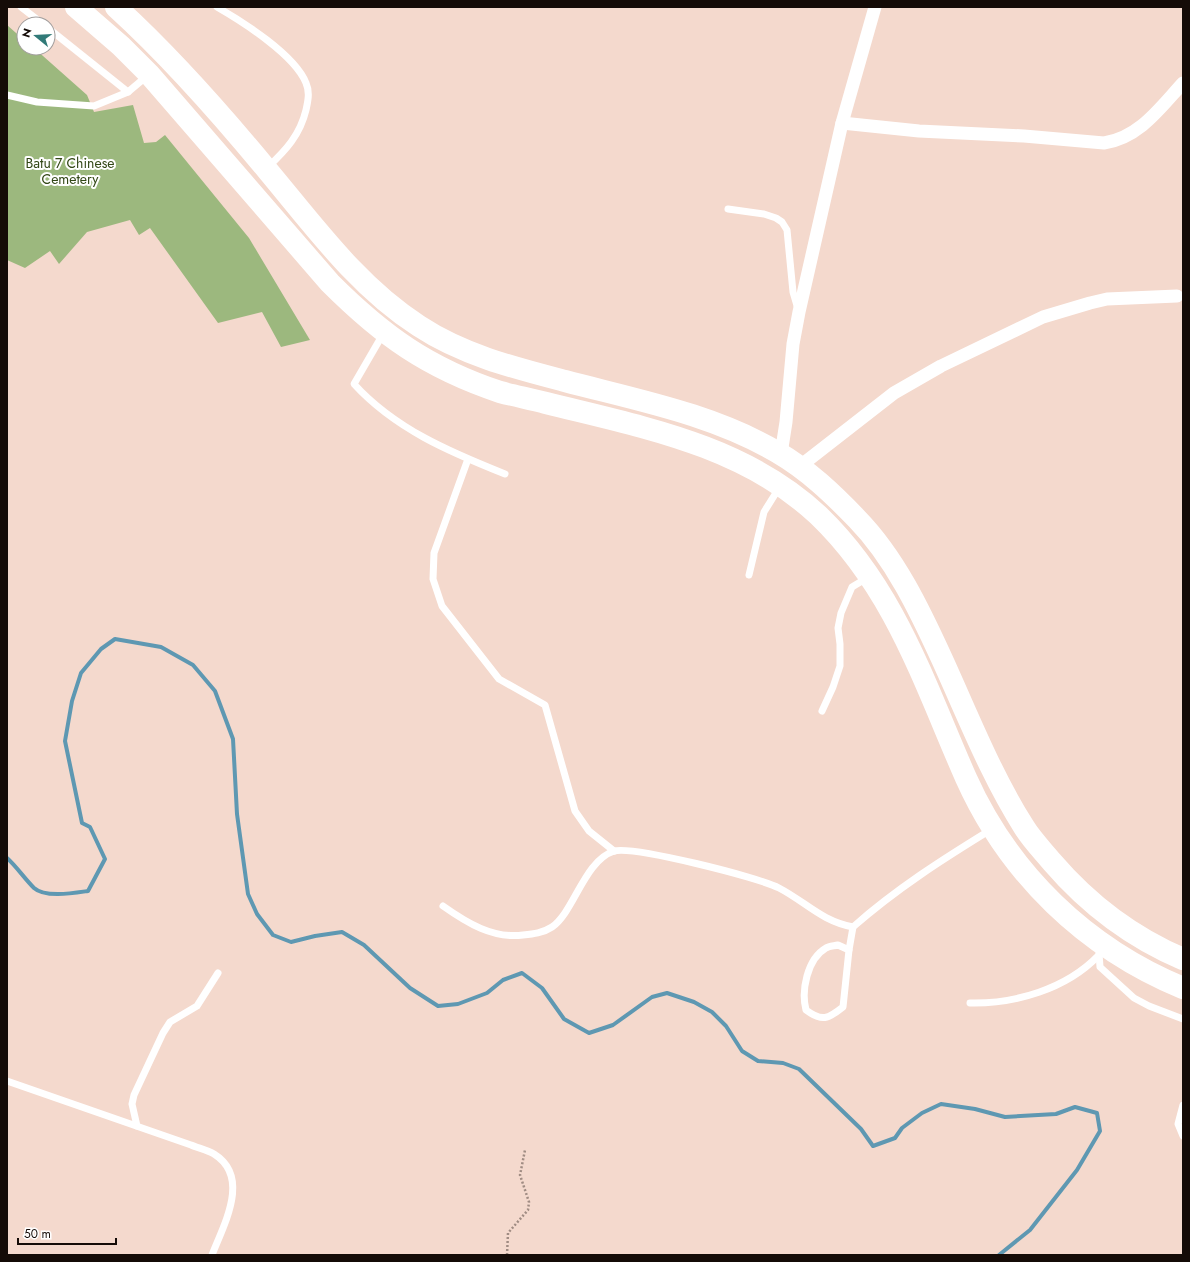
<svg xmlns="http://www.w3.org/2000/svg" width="1190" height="1262" viewBox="0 0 1190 1262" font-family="Jost,sans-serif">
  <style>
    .green { fill: #9cb87e }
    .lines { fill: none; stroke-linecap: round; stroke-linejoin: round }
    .stream { stroke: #5e98b2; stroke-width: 4 }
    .path { stroke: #a08c83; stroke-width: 2.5; stroke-dasharray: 2 2; stroke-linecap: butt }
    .service { stroke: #fff; stroke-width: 7 }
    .minor { stroke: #fff; stroke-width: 13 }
    .trunk { stroke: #fff; stroke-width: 22 }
    .labels { text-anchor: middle; stroke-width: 4; stroke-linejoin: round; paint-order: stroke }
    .park-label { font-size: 14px; fill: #324716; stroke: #fff }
  </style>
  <rect width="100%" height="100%" fill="#f4d9cd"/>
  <path class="green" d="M 7,25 L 24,40 L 24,48 L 34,48 L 87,95 L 94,112 L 133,105 L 144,143 L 156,142 L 165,135 L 249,238 L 310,340 L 281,347 L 262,312 L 218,323 L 150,228 L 139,235 L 130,220 L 87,232 L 59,264 L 50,251 L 25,268 L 7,260 Z"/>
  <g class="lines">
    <path class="stream" d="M 7,858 C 17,867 24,878 34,888 C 45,898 74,893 88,891 L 105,859 L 90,827 L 82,823 L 65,741 L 72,701 L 81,673 L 101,649 L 115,639 L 161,647 L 193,665 L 215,691 L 233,739 L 237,814 L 248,894 L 257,914 L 273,935 L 291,942 L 315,936 L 342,932 L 364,945 L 410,988 L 438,1006 L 458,1004 L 487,993 L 503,980 L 522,973 L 542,988 L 564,1019 L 589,1033 L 613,1025 L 652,997 L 667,993 L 694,1002 L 712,1012 L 726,1026 L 742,1051 L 758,1061 L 783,1063 L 799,1069 L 861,1129 L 873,1146 L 895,1138 L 902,1128 L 922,1113 L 941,1104 L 975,1109 L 1005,1117 L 1056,1114 L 1075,1107 L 1097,1113 L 1100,1131 L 1077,1170 L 1030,1230 L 999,1255"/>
    <path class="path" d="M 507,1255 L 508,1233 L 528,1210 L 529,1202 L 520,1175 L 525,1150"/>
    <g class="service">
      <path d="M 21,7 L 43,24"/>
      <path d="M 217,7 C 243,22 295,55 306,83 C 310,92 308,101 306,110 C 300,135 286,150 268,167"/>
      <path d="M 48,28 L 128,92 L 147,76"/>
      <path d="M 7,95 L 37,102 L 94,106 L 128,92"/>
      <path d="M 728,209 L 764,214 L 776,218 L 782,222 L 787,230 L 793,292 L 798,309"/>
      <path d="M 383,334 L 354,384 C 395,429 450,452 505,474"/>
      <path d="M 468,459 L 434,553 L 433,579 L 442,606 L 499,679 L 545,705 L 575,811 L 589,831 L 614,851"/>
      <path d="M 749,575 L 764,512 L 779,488"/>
      <path d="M 822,711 L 833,687 L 840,666 L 840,644 L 838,628 L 841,613 L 852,587 L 867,578"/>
      <path d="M 443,906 C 467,923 493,939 523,935 C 533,934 543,933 552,927 C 574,912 584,861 614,851 C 634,846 758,877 779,888 C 806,902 821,921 853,927 C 896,889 943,859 992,829"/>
      <path d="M 838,945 L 849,950 L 843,1007 C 828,1019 822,1022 806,1010 C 801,991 807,959 826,948 C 829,946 834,946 838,945 Z"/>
      <path d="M 849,950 L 853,927"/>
      <path d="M 1099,953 L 1100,967 L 1134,998 L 1149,1006 L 1183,1019"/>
      <path d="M 970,1003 C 1015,1004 1066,989 1098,956"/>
      <path d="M 7,1081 L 191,1145 C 198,1148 207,1150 214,1154 C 251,1177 224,1224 212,1255"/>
      <path d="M 1183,1105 L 1178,1124 L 1183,1136"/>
      <path d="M 137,1126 L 132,1104 L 134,1095 L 163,1033 L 170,1022 L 197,1006 L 218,973"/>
    </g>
    <g class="minor">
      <path d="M 842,123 L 919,131 L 1024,136 L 1104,143 C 1139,138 1160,108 1183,83"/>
      <path d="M 781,454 L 786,422 L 793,344 L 799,312 L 842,123 L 875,7"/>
      <path d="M 799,467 L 894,393 L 941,366 L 1043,317 L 1090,303 L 1107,299 L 1177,296"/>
    </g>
    <g class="trunk">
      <path d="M 76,7 L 121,46 L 149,74 L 330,283 C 383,336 428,368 500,392 C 515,396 531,399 546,403 C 642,427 743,445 818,515 C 895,589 924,683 966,778 C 1009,874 1086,948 1183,988"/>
      <path d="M 116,7 C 171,57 221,114 268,171 C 314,226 358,287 419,326 C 463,355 515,368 565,381 C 637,400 712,414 777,452 C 808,470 833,494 857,519 C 895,558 920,611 942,659 C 968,716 991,775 1024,827 C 1032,840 1043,851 1052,862 C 1089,905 1131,937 1183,959"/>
    </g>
  </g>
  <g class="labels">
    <g class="park-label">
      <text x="70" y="168">Batu 7 Chinese<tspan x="70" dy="16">Cemetery</tspan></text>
    </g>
  </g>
  <rect width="1190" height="1262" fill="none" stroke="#140b07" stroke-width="16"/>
  <g transform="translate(36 36) rotate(288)"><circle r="19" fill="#ffffff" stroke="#a19d9c"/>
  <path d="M0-3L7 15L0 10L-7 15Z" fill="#317a78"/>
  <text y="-6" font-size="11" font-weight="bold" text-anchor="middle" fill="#140b07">N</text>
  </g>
  <path d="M18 1238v6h98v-6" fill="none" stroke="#140b07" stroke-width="2"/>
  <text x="24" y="1238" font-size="12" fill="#140b07" stroke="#ffffff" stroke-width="3" paint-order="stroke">50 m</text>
</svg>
